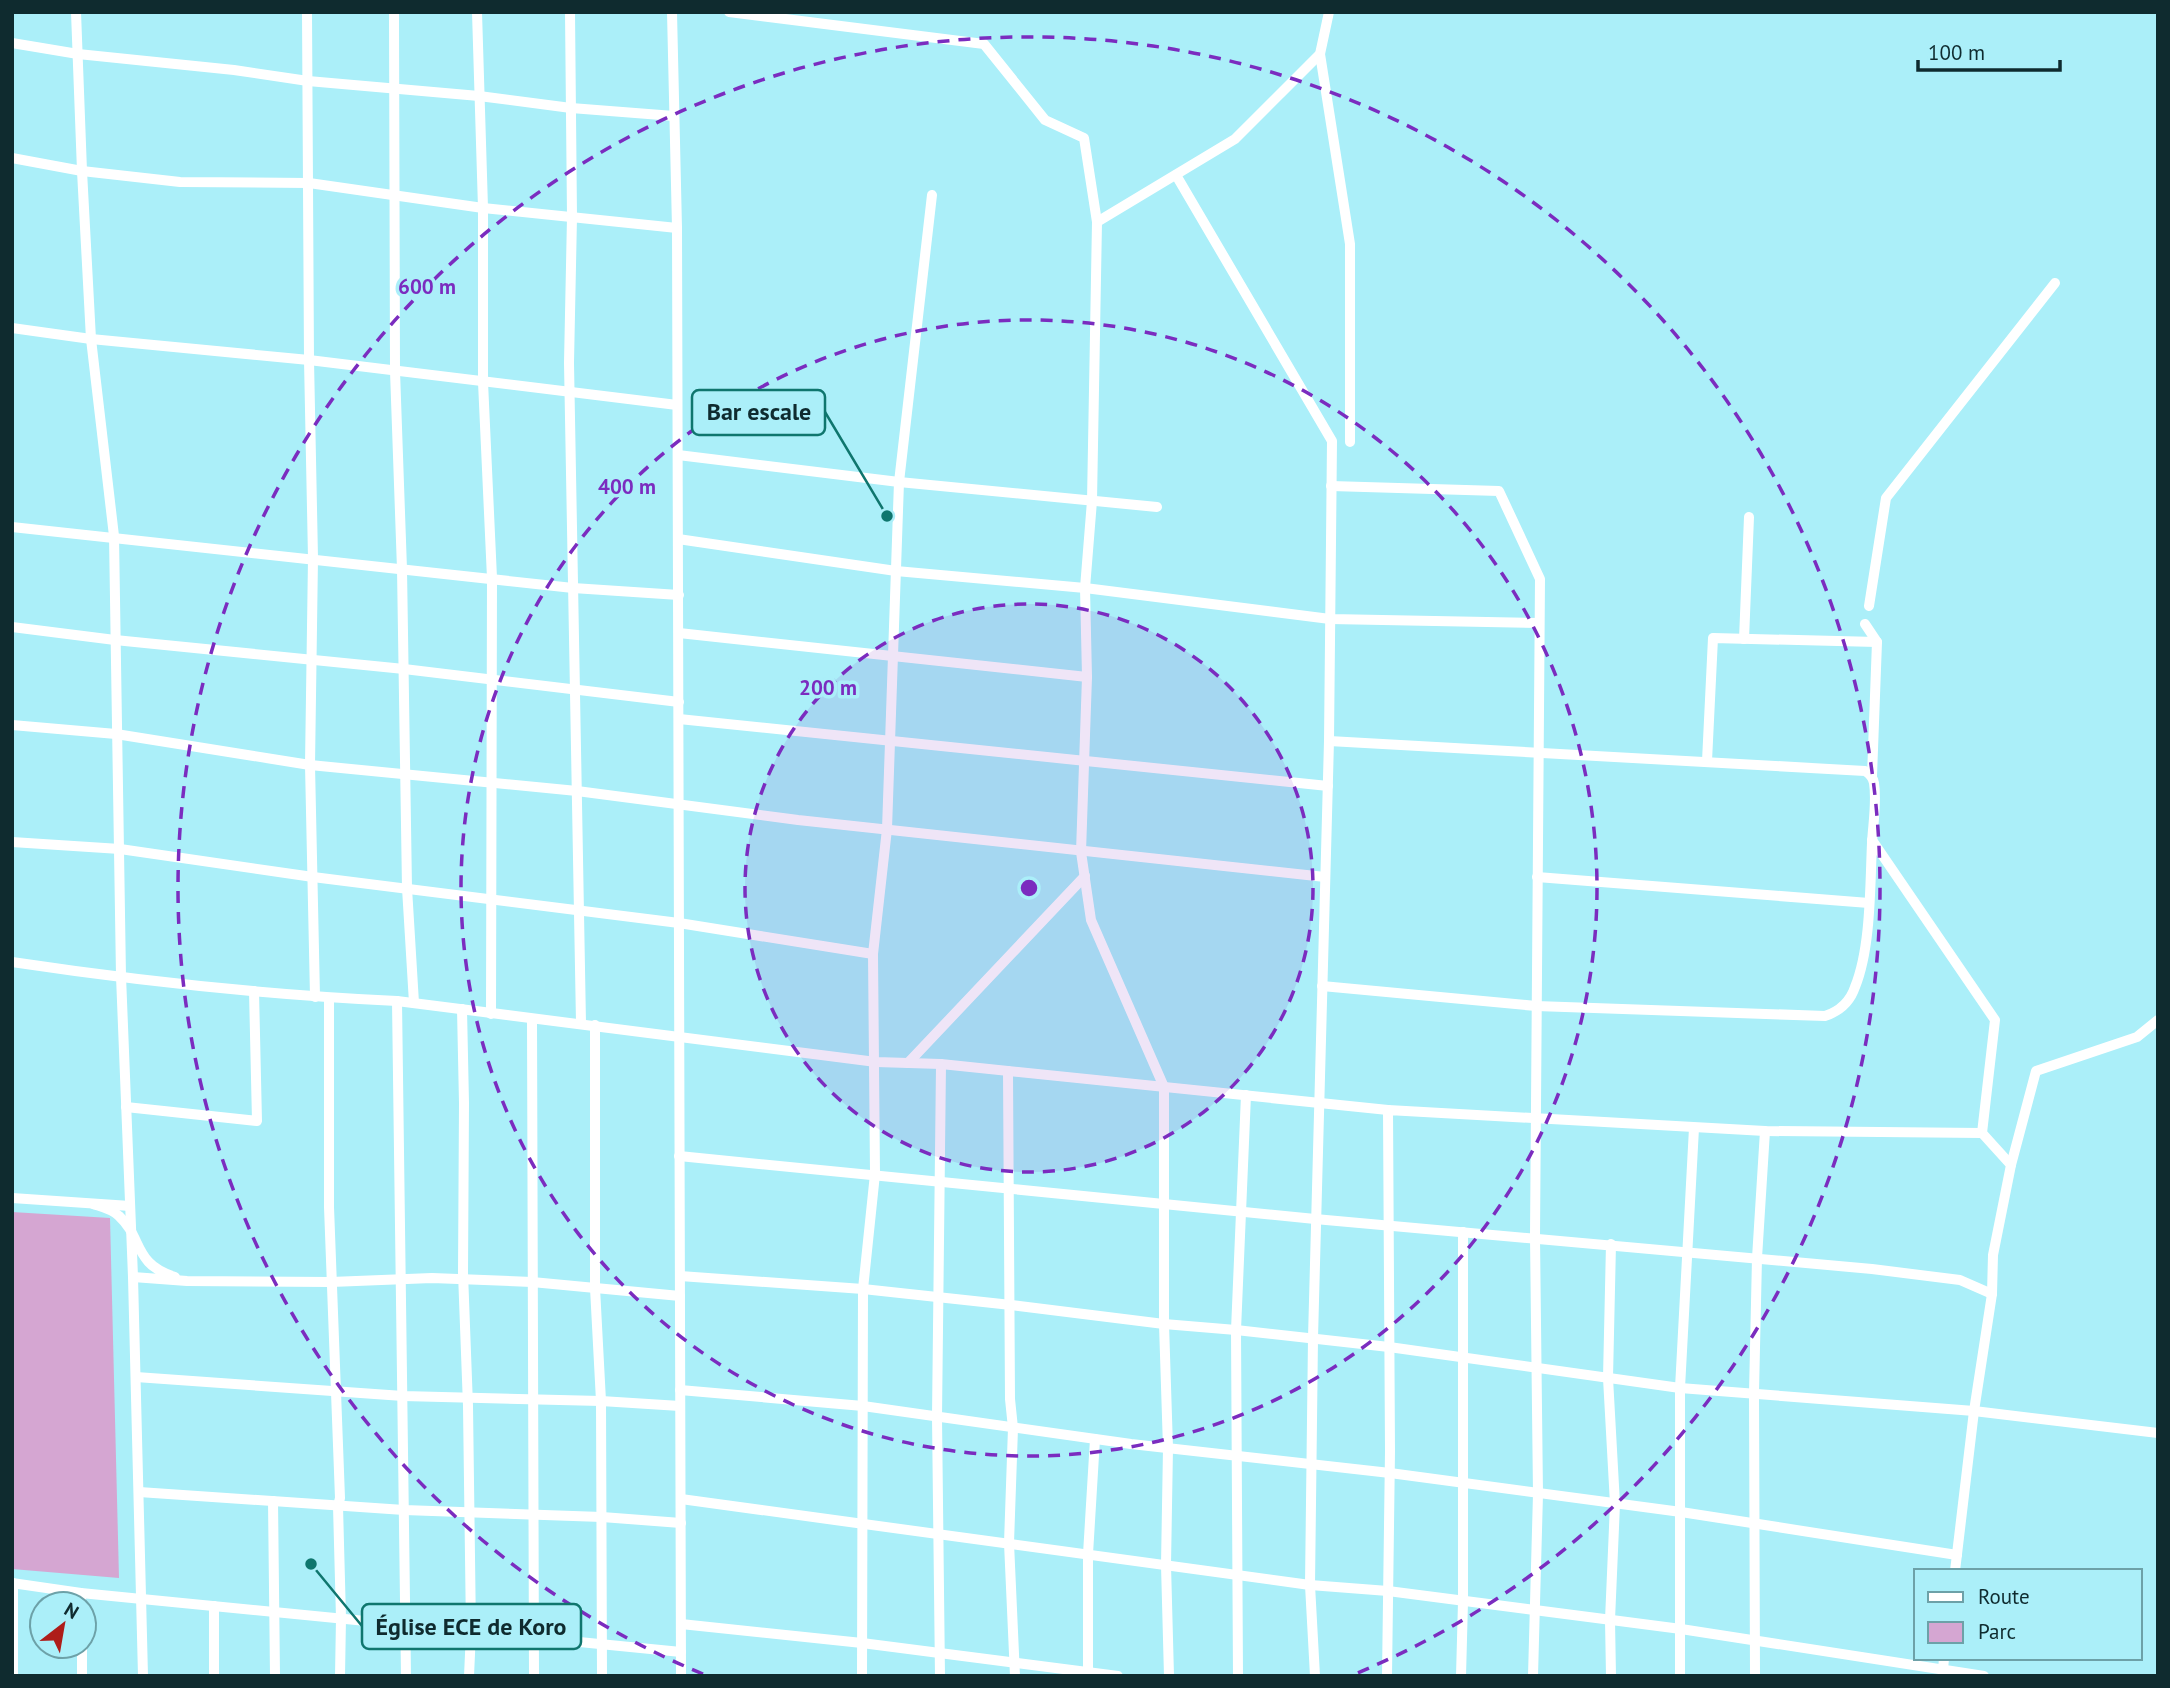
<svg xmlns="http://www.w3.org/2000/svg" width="2170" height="1688" viewBox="0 0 2170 1688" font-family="'PT Sans',sans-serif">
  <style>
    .green { fill: #d5a6d2 }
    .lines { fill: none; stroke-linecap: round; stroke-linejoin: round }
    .minor { stroke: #fff; stroke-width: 10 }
    .ring { fill: none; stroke: #7b2cbf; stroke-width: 3.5; stroke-dasharray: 12 9 }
    .centre { fill: #7b2cbf; stroke: #abeff9; stroke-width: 3.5 }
    .ring-label { font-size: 21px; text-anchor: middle; font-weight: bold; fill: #7b2cbf; stroke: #abeff9; stroke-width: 7; stroke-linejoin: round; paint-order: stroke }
    .leader { fill: none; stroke: #0f766e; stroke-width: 2.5 }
    .callout-dot { fill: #0f766e; stroke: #abeff9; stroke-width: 2.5 }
    .callout { fill: #abeff9; stroke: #0f766e; stroke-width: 2.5 }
    .callout-label { font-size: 24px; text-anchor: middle; font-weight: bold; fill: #0f2b2f }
  </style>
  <rect width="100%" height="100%" fill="#abeff9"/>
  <path class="green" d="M 12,1212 L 110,1218 L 119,1578 L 12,1569 Z"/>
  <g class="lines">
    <g class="minor">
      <path d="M 76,12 L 82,171 L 91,339 L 114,536 L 121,976 L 133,1277 L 143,1676"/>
      <path d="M 307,12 L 309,360 L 313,558 L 310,765 L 315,997"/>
      <path d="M 394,12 L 395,371 L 402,569 L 407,888 L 414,1003"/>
      <path d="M 477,12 L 483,208 L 483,382 L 492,578 L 491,1014"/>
      <path d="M 570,12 L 572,217 L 569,363 L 581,1023"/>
      <path d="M 672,12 L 677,228 L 681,1676"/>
      <path d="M 729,12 L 984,44 L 1045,120 L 1084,138 L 1097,222 L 1092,501 L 1085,588 L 1087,677 L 1081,852 L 1091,920 L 1164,1087 L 1164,1324 L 1168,1448 L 1166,1565 L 1169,1676"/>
      <path d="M 12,43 L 78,54 L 234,70 L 308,81 L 479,96 L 571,108 L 674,116"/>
      <path d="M 1320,54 L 1350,244 L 1350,442"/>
      <path d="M 12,158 L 82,171 L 180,182 L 309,183 L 483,208 L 677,228"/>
      <path d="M 1176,175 L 1332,441 L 1329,741 L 1313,1338 L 1310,1585 L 1315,1676"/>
      <path d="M 1097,222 L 1235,139 L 1320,54 L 1329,12"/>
      <path d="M 12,328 L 91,339 L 309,360 L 677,405"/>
      <path d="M 678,455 L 899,482 L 1157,507"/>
      <path d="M 1331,486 L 1499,491 L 1540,579 L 1535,1237 L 1538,1494 L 1533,1676"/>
      <path d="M 12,527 L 573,588 L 679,595"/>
      <path d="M 678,539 L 896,571 L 1085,588 L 1330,619 L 1539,623"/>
      <path d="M 1869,606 L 1886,498 L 2055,283"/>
      <path d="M 1865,624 L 1877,642 L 1872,776"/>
      <path d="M 12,627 L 115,640 L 404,669 L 679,702"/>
      <path d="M 679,633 L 1087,677"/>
      <path d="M 1744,639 L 1749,517"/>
      <path d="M 679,719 L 1328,786"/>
      <path d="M 12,725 L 116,734 L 310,765 L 577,791 L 798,820 L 1325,877"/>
      <path d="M 1707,761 L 1713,638 L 1877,642"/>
      <path d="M 1872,840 L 1995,1020 L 1982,1133 L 2011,1165 L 1993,1255 L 1992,1294 L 1974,1411 L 1955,1571"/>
      <path d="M 12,842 L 120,849 L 313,877 L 679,923 L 873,954"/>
      <path d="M 1537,877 L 1869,903"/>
      <path d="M 12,962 C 139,981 268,995 397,1001 L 876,1062 L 941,1064 L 1388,1110"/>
      <path d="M 1322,986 L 1536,1006 L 1825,1016 C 1840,1011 1850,1002 1855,987 C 1871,948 1870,886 1872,843 C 1873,824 1877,802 1874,783 C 1873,777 1870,774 1865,771 L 1329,741"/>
      <path d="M 329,998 L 329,1207 L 340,1498 L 338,1506 L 341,1618 L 340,1676"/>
      <path d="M 397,1001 L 406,1676"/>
      <path d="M 462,1009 L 464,1103 L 463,1273 L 468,1406 L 471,1632 L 469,1676"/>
      <path d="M 532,1020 L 534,1676"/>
      <path d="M 595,1025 L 595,1288 L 601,1401 L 602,1676"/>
      <path d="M 908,1063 L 1085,876"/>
      <path d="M 1008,1071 L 1010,1399 L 1013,1428 L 1009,1543 L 1015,1676"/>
      <path d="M 126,1107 L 257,1121 L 254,991"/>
      <path d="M 679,1156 L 1315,1219 L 1872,1269 L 1960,1280 L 1992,1294"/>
      <path d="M 2011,1165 L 2036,1071 L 2137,1037 L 2158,1020"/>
      <path d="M 12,1198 L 130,1206"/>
      <path d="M 93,1204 C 102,1207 112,1209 119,1216 C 143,1238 133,1264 175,1277"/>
      <path d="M 1611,1244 L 1608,1378 L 1615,1504 L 1610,1620 L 1611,1676"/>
      <path d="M 680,1276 L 863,1289 L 1011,1305 L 1164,1324 L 1236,1330 L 1389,1347 L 1680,1388 L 1974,1411 L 2158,1433"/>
      <path d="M 133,1277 L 187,1281 L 331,1282 L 432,1278 L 532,1282 L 680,1296"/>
      <path d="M 136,1377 L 403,1396 L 601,1401 L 680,1406"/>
      <path d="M 680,1390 L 863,1406 L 1131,1444 L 1390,1473 L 1681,1512 L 1957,1555"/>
      <path d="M 139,1492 L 404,1510 L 602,1517 L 681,1523"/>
      <path d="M 681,1499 L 1310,1585 L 1388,1591 L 1681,1629 L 1984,1676"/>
      <path d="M 273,1501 L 275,1676"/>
      <path d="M 12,1583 L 81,1593 L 681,1652"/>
      <path d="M 13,1583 L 13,1676"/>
      <path d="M 81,1593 L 81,1604"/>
      <path d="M 681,1624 L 862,1643 L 1118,1676"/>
      <path d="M 82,1646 L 82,1676"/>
      <path d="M 1943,1670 L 1944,1658"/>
      <path d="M 214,1676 L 214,1606"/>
      <path d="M 862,1676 L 863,1289 L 875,1174 L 873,954 L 887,829 L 899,482 L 932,195"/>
      <path d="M 940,1676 L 937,1417 L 941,1064"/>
      <path d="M 1088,1676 L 1088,1554 L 1095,1439"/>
      <path d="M 1238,1676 L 1236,1330 L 1246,1095"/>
      <path d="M 1387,1676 L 1390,1451 L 1388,1110 L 1765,1131 L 1982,1133"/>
      <path d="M 1461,1676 L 1463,1602 L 1463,1232"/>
      <path d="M 1680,1676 L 1680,1388 L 1694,1128"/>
      <path d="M 1755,1676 L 1754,1393 L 1757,1258 L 1765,1131"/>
    </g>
  </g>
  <circle cx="1029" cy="888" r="284" fill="#7b2cbf" fill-opacity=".12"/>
  <g class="ring">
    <circle cx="1029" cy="888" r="284"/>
    <circle cx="1029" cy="888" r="568"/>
    <path d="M703 1674A851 851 0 1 1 1355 1674"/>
  </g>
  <circle cx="1029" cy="888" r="10" class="centre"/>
  <g class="ring-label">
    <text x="427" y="294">600 m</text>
    <text x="627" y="494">400 m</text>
    <text x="828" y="695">200 m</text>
  </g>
  <path class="leader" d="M887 516L825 412M311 1564L362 1626"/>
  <g class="callout-dot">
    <circle cx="887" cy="516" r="7"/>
    <circle cx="311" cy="1564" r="7"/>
  </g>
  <g class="callout">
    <rect x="692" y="390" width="133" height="45" rx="7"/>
    <rect x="362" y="1604" width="219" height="45" rx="7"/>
  </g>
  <g class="callout-label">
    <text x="759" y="420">Bar escale</text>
    <text x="471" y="1635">Église ECE de Koro</text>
  </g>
  <rect width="2170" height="1688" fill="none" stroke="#0f2b2f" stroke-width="28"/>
  <rect x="1914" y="1569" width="228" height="91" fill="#abeff9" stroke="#6da1a8" stroke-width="2"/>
  <rect x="1928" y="1592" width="35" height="10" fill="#ffffff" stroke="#6da1a8" stroke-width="2"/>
  <text x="1978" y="1604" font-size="21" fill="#0f2b2f">Route</text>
  <rect x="1928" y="1622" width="35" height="21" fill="#d5a6d2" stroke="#6da1a8" stroke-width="2"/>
  <text x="1978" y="1639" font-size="21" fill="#0f2b2f">Parc</text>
  <g transform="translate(63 1625) rotate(31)"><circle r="33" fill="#abeff9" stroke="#6da1a8" stroke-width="2"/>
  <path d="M0-5L12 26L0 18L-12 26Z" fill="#ae1d1a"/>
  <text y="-10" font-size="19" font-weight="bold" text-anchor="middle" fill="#0f2b2f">N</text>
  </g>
  <path d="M1918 60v10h142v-10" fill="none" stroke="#0f2b2f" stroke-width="3.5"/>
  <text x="1928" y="60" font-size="21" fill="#0f2b2f" stroke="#abeff9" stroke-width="5" paint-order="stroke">100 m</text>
</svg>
